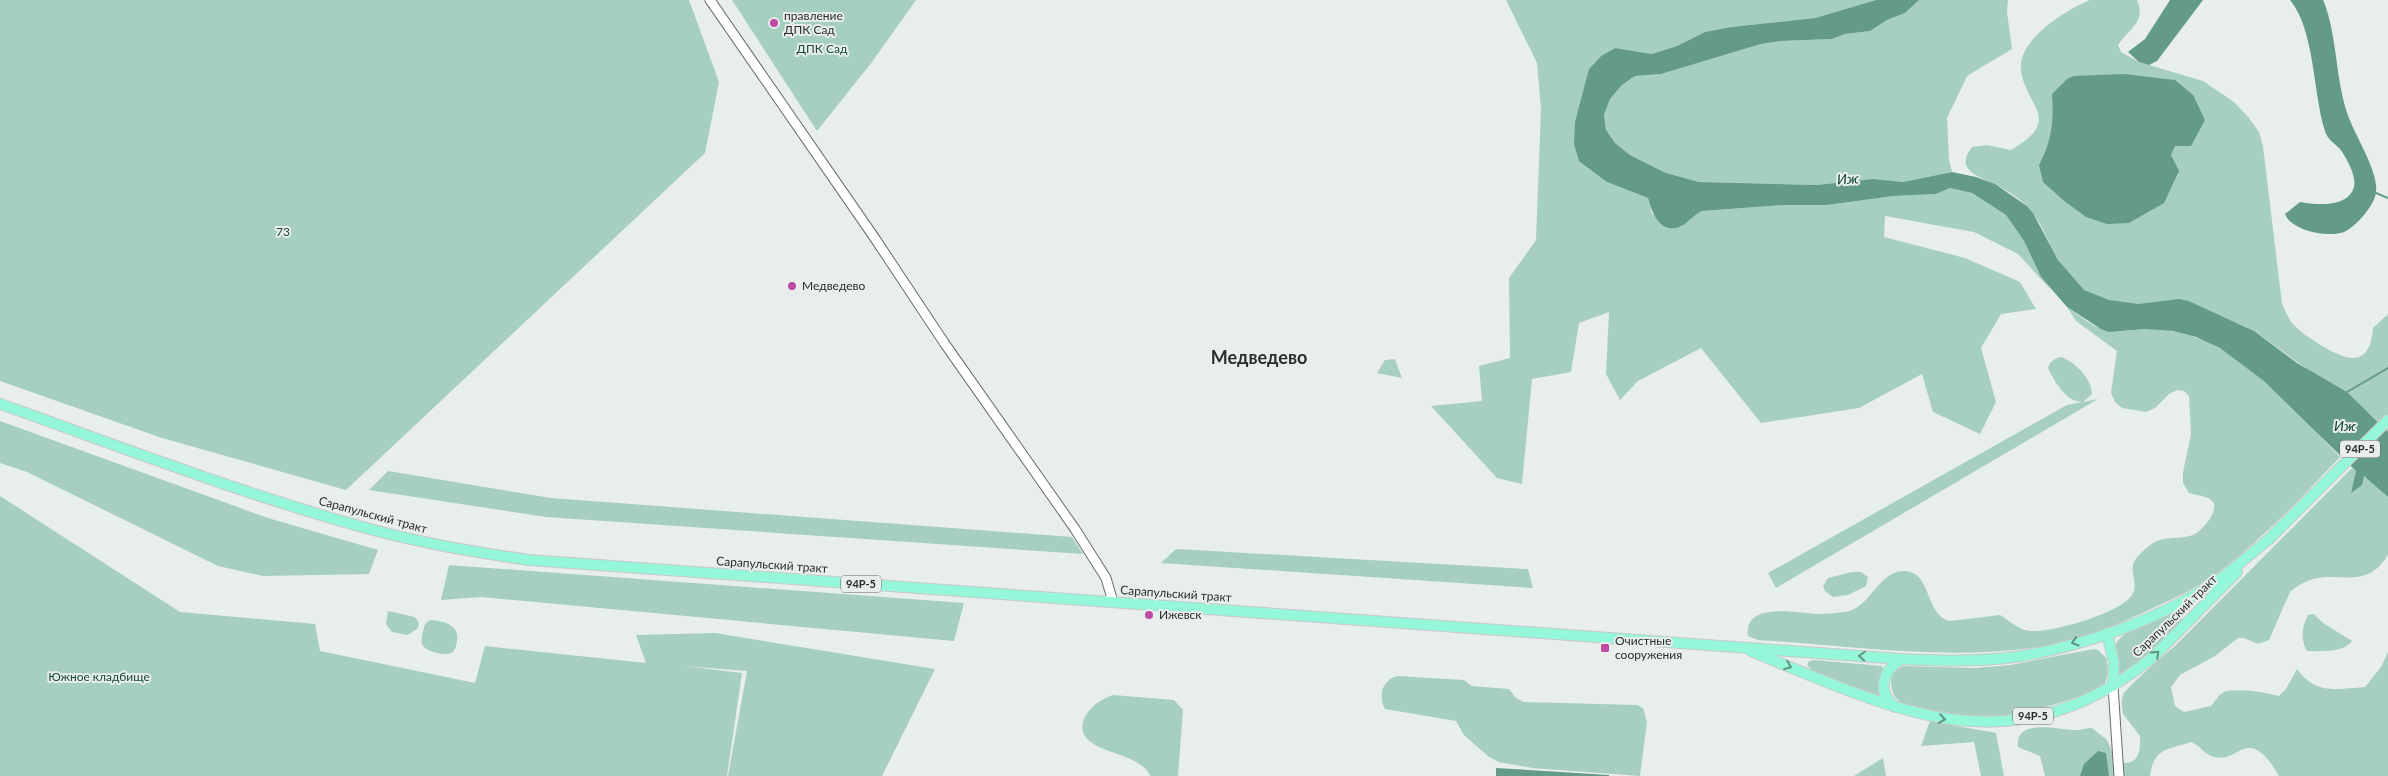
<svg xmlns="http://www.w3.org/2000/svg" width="2388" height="776" viewBox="0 0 2388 776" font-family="Lato,sans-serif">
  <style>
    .green { fill: #a7cfbf }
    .water { fill: #649b87 }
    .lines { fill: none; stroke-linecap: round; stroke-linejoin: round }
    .stream { stroke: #649b87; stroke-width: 2 }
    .minor-casing { stroke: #696e6c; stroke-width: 11 }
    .major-casing { stroke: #c8c8c8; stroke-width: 12 }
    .minor { stroke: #fff; stroke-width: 9 }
    .major { stroke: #95f7d9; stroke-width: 10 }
    .oneway { stroke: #609282 }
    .poi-dot { fill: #bf4ba3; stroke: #e7eeeb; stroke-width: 2 }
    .labels { text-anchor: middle; stroke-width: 4; stroke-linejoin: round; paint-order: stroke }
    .shield { fill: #e7eeeb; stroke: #636765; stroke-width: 1 }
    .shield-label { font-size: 11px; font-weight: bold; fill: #2b2d2c }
    .poi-label { font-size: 12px; fill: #2b2d2c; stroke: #e7eeeb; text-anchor: start }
    .park-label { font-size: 12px; fill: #1a493a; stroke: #e7eeeb }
    .street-label { font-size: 12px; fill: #2b2d2c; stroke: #e7eeeb }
    .water-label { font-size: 14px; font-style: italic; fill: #174637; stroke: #e7eeeb }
    .district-label { font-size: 18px; font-weight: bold; fill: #2b2d2c; stroke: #e7eeeb }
  </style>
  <rect width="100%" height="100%" fill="#e7eeeb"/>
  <g class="green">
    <path d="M 0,0 L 689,0 L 719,82 L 705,153 L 346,490 L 162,438 L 0,381 Z"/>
    <path d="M 732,0 L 916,0 L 872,62 L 817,131 Z"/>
    <path d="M 1506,0 L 1876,0 L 1815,18 L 1731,27 L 1705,32 L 1677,46 L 1652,54 L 1615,48 L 1601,56 L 1589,69 L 1586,84 L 1607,182 L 1648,198 L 1652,214 L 1686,223 L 1692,215 L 1702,211 L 1785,205 L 1827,205 L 1894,196 L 1936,194 L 1950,188 L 1972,193 L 2006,215 L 2024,241 L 2041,277 L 2053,292 L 2018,254 L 1974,232 L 1885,216 L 1884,237 L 1965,258 L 2020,282 L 2036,309 L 2001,314 L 1981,348 L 1996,402 L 1980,434 L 1933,412 L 1922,374 L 1859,408 L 1761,423 L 1701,348 L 1638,381 L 1620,400 L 1606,374 L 1609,312 L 1579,323 L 1571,372 L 1532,379 L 1522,484 L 1497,478 L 1431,406 L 1482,401 L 1479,366 L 1510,358 L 1509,278 L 1536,240 L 1541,109 L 1537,63 Z"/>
    <path d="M 1919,0 L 2008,0 L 2007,12 L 2012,49 L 1967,76 L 1947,118 L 1949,159 L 1952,172 L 1903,182 L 1873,179 L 1817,185 L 1699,182 L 1666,173 L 1630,155 L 1615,143 L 1606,130 L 1604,115 L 1610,99 L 1622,85 L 1635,76 L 1661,74 L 1761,44 L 1781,41 L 1832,39 L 1845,34 L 1870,31 L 1887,20 L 1905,13 Z"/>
    <path d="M 2090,0 L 2137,0 C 2147,21 2128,30 2118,45 L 2121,52 L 2139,62 L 2203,81 L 2234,102 L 2249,118 L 2259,132 L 2263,146 L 2282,304 C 2285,310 2288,317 2291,322 C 2300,332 2311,339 2322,346 C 2349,362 2370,367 2373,328 L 2388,314 L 2388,432 L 2370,414 L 2254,331 L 2189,301 C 2173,298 2157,303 2140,304 C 2125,305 2106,300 2092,294 C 2053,277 2051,228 2025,204 C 2016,196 2006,190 1996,185 C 1981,177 1953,171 1972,147 L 1987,145 L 2011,150 C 2064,119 2026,108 2021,70 C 2017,40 2066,10 2090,0 Z"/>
    <path d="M 2067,307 C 2077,314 2088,323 2099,328 C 2113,334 2130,330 2145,329 C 2161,328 2178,332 2194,337 C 2250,354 2300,416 2340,457 C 2301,498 2262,540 2216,574 C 2197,588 2175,598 2153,608 C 2128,620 2102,631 2075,639 C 1978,666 1858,646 1758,640 L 1748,636 C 1743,601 1799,613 1817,614 C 1826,614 1835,613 1844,612 C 1870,610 1878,570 1905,571 C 1932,572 1925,616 1950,621 L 2000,615 C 2010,621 2019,630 2030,631 C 2051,633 2121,613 2132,595 C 2141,580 2123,569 2141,553 C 2162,532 2169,542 2193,535 C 2201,532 2219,512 2213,502 C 2209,496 2196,495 2189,493 L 2183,483 L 2183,472 L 2191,434 L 2189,396 L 2184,391 L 2177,390 L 2169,394 L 2155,408 L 2146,412 L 2122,408 L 2115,402 L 2111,393 L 2117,351 L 2076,321 Z"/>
    <path d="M 2061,357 C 2075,362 2092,379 2092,394 L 2083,402 L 2098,399 L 1776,588 L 1768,573 L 2067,405 L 2082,402 C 2065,401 2055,382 2048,368 C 2050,361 2054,359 2061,357 Z"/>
    <path d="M 1395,359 L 1402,378 L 1377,373 L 1385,360 Z"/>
    <path d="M 0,421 L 268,518 L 378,550 L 369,574 L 263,576 L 218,566 L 27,472 L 0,463 Z"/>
    <path d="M 2352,468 L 2375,484 L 2388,497 L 2388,555 C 2384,561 2379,568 2372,572 C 2347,586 2321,565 2290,592 L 2269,640 L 2258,644 L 2244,638 L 2238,638 L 2215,656 L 2180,675 L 2171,687 L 2175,706 L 2184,712 L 2211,706 C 2214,703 2217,697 2221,694 C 2230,686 2268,693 2279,696 L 2286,689 L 2297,669 C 2316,695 2336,689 2365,687 L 2381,667 L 2388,652 L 2388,776 L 2279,776 C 2273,766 2262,747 2248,748 C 2237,749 2230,761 2214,757 C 2205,755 2200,745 2191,742 C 2168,750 2154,747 2150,776 L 2045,776 L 2040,756 L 2018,747 C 2014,716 2064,731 2077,730 C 2082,730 2087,728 2092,728 L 2107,740 L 2116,761 C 2137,768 2141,754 2140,736 L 2123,714 C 2122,708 2121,701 2123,695 C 2125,688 2168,652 2177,644 Z"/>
    <path d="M 388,471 L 551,498 L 1072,537 L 1083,554 L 546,517 L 369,490 Z"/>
    <path d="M 0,496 L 180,612 L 315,624 L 320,651 L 475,683 L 485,646 L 646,663 L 636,635 L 715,633 L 935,669 L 882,776 L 728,776 L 747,671 L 683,666 L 742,673 L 727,776 L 0,776 Z"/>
    <path d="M 1176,549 L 1528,569 L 1533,588 L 1161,563 Z"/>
    <path d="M 449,565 L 964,603 L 954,641 L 481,597 L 441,600 Z"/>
    <path d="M 1852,572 L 1861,572 L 1868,577 L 1866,586 L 1848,595 L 1833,597 L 1825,591 L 1823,586 L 1828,578 Z"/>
    <path d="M 2180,609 L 2183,616 C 2172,641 2142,659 2120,674 L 2119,673 C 2115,657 2110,644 2125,634 Z"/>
    <path d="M 388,611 L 415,617 L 419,623 L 418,628 L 408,635 L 392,632 L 386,624 Z"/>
    <path d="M 2314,614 L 2323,623 L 2352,641 C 2343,653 2321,651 2307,651 C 2300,639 2302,627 2308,615 Z"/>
    <path d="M 431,620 C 444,621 460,625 457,641 C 456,645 456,649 453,652 C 447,657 425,652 422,644 C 421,640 422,636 423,632 C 424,626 425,622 431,620 Z"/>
    <path d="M 2094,649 L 2098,650 L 2106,658 C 2108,667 2109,677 2104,684 C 2099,690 2087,693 2080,696 C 2056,705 2031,711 2006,715 C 1982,718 1917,716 1898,700 C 1890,693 1890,681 1893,672 L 1903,666 L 1975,668 L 2010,665 Z"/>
    <path d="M 1815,660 L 1882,666 L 1884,672 L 1880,695 L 1879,697 L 1815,673 L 1807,665 L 1809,661 Z"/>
    <path d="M 1397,676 L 1464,680 L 1472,686 L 1509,689 L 1515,697 L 1523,702 L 1637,705 L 1643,708 L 1647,722 L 1640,776 L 1532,768 L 1499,762 L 1489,757 L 1464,735 L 1456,721 L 1385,709 C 1378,696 1382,680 1397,676 Z"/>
    <path d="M 1113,695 L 1174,700 L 1183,710 L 1178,776 L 1150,776 C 1140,749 1071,755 1084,719 C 1089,707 1101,699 1113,695 Z"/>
    <path d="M 1930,721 L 1996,733 L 2004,776 L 1981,776 L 1974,742 L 1921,746 Z"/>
    <path d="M 1883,758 L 1886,776 L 1854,776 Z"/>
  </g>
  <g class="water">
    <path d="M 1876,0 L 1919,0 L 1905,13 L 1887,20 L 1870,31 L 1845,34 L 1832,39 L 1781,41 L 1761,44 L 1661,74 L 1635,76 L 1622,85 L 1610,99 L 1604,115 L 1606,130 L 1615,143 L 1630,155 L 1666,173 L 1699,182 L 1817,185 L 1873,179 L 1903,182 L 1952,172 L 1976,177 L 1995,184 L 2027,206 L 2033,213 L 2058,260 L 2084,290 L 2109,300 L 2138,304 L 2179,299 L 2189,301 L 2254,331 L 2297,363 L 2347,392 L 2388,432 L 2388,497 L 2364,476 L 2362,485 L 2351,493 L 2356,471 L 2264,381 L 2220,348 L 2196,337 L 2173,331 L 2146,329 L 2109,332 L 2101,329 L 2067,307 L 2041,277 L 2024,241 L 2006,215 L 1972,193 L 1950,188 L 1936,194 L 1894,196 L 1827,205 L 1785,205 L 1702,211 C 1693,215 1690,221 1683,225 C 1662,237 1652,214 1648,198 L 1607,182 L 1579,161 L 1574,144 L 1575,122 L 1589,69 L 1601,56 L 1615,48 L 1652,54 L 1677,46 L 1705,32 L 1731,27 L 1815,18 Z"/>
    <path d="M 2170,0 L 2203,0 L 2157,61 L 2149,65 L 2139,62 L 2128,52 L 2145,39 Z"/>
    <path d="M 2290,0 L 2323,0 L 2324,2 C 2338,39 2335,81 2349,118 C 2356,137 2379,173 2376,192 C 2375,205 2357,225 2346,231 C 2332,239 2291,231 2285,214 L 2300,202 C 2316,205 2348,208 2354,187 C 2357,177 2346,156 2339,148 C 2334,143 2327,139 2325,131 C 2313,94 2315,30 2290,0 Z"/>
    <path d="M 2124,74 L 2175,80 L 2193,95 L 2205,120 L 2191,146 L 2175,146 L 2171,155 L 2179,171 L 2164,203 L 2129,223 L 2107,224 L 2086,217 L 2063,200 L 2043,182 L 2039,165 C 2052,142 2054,119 2052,94 L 2067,79 L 2073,76 Z"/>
    <path d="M 2098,751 L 2106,753 L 2109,776 L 2080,776 L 2084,764 Z"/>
    <path d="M 1496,768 L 1609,775 L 1609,776 L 1496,776 Z"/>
  </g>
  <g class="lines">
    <g class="stream">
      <path d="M 2376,193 L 2388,198"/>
      <path d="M 2347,392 L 2388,368"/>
    </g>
    <g class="minor-casing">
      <g id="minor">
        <path d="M 710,0 L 874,237 L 945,344 L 1075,529 L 1106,578 L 1113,602"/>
        <path d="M 2113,686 L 2119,776"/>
      </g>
    </g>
    <g class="major-casing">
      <g id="major">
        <path d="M 0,404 C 119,446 237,492 359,526 C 415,542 472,552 529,560 L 1901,659 C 1939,661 1978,662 2015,657 C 2081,647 2158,620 2214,583 C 2234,569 2252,553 2270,538"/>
        <path d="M 2267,541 L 2388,420"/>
        <path d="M 2107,633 L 2114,663 L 2113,686"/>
        <path d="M 1751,651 C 1898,711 2010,771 2152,658 L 2237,572"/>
        <path d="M 1895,707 C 1876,691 1883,671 1901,659"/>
      </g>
    </g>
    <use href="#minor" class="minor"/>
    <use href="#major" class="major"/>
  </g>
  <defs><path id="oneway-chevron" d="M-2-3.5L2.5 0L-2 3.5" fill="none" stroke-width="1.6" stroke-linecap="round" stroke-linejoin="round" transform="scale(1.25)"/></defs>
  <g class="oneway">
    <use href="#oneway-chevron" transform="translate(2075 642) rotate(164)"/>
    <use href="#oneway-chevron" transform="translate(2156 654) rotate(-44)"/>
    <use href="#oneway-chevron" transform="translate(1862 656) rotate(-176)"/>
    <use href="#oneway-chevron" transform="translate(1788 666) rotate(22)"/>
    <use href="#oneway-chevron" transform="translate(1942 719) rotate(9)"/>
  </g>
  <g class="poi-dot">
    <circle cx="774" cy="23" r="5"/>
    <circle cx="792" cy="286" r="5"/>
    <circle cx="1149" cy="615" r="5"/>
    <rect x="1600" y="643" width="10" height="10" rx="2.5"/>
  </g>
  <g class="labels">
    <g class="shield">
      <rect x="2340" y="440.5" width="40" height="17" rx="4"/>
      <rect x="841" y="575.5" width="40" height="17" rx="4"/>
      <rect x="2013" y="707.5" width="40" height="17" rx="4"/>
    </g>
    <g class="shield-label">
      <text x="2360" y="453">94Р-5</text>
      <text x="861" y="588">94Р-5</text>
      <text x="2033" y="720">94Р-5</text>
    </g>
    <g class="poi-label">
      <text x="784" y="20">правление<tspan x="784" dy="14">ДПК Сад</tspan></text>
      <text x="802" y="290">Медведево</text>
      <text x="1159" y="619">Ижевск</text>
      <text x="1615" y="645">Очистные<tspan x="1615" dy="14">сооружения</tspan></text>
    </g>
    <g class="park-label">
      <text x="822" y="53">ДПК Сад</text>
      <text x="283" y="236">73</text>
      <text x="99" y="681">Южное кладбище</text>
    </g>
    <g class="street-label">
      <text transform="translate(373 515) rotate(15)" y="4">Сарапульский тракт</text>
      <text transform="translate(772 565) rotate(4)" y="4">Сарапульский тракт</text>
      <text transform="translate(1176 594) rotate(4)" y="4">Сарапульский тракт</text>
      <text transform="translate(2175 616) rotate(-44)" y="4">Сарапульский тракт</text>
    </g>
    <g class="water-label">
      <text transform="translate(1848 179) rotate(-3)" y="5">Иж</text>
      <text x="2345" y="431">Иж</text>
    </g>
    <g class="district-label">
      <text x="1259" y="364">Медведево</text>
    </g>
  </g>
</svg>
